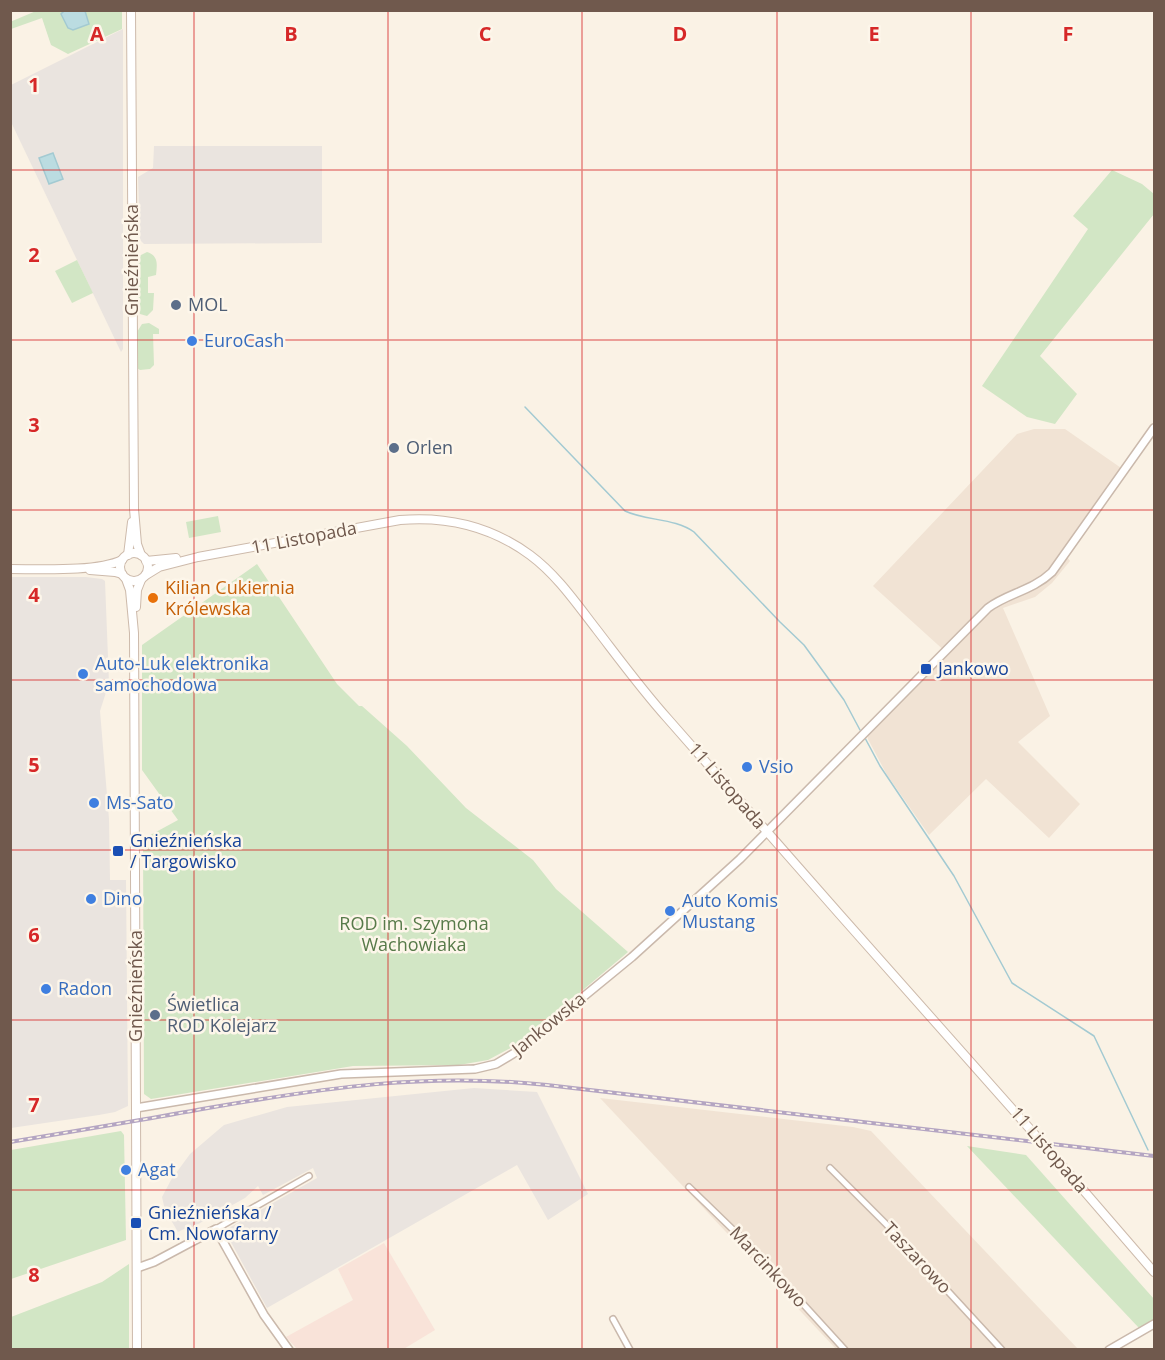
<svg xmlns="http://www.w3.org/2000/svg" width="1165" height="1360" viewBox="0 0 1165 1360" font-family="'Open Sans',sans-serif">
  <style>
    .residential { fill: #f1e3d4 }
    .commercial { fill: #f9e3d9 }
    .industrial { fill: #eae4df }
    .green { fill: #d2e6c5 }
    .water { fill: #bbdce1; stroke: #a3cad2; stroke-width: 1.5 }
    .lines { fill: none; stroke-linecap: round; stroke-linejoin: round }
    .stream { stroke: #a3cad2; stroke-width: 1.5 }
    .minor-casing { stroke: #cab9ac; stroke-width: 8 }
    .tertiary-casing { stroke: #cab9ac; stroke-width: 10 }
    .secondary-casing { stroke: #cdbaab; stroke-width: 10 }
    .minor { stroke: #fff; stroke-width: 5 }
    .tertiary { stroke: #fff; stroke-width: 7 }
    .secondary { stroke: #fff; stroke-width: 8 }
    .rail-casing { stroke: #b4a5c2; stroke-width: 4 }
    .rail { stroke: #fdf6ea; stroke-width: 1.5; stroke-dasharray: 4.5; stroke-linecap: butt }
    .secondary-bridge-casing { stroke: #cdbaab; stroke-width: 10; stroke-linecap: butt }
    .secondary-bridge { stroke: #fff; stroke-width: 8 }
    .grid { fill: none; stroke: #d62828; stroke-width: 1.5; stroke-opacity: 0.55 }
    .service-dot { fill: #5c6f8a; stroke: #fdf6ea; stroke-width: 2 }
    .shop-dot { fill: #3f7fe0; stroke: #fdf6ea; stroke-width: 2 }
    .food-dot { fill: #e8710a; stroke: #fdf6ea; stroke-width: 2 }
    .transit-dot { fill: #1a4fb4; stroke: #fdf6ea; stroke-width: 2 }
    .labels { text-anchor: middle; stroke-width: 5; stroke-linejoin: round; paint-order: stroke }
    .street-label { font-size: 18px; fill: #70594d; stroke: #fdf6ea }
    .service-label { font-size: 18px; fill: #4e5e75; stroke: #fdf6ea; text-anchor: start }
    .shop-label { font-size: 18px; fill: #366cbe; stroke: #fdf6ea; text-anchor: start }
    .food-label { font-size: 18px; fill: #c56008; stroke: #fdf6ea; text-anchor: start }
    .transit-label { font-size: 18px; fill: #164399; stroke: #fdf6ea; text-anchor: start }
    .park-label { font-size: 18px; fill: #577a49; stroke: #fdf6ea }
    .grid-label { font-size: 20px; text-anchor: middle; font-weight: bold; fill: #d62828; stroke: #fdf6ea; stroke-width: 5; stroke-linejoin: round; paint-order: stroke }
  </style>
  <rect width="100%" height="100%" fill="#faf2e5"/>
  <g class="residential">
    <path d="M 1034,429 L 1065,429 L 1124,470 L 1065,554 L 1070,561 L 1052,583 L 1035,597 L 1003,608 L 1050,716 L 1018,742 L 1080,804 L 1049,838 L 986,779 L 929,835 L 887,775 L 868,739 L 868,736 L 948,654 L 873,586 L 1017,434 Z"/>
    <path d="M 600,1098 L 853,1127 L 871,1131 L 1078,1349 L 836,1349 Z"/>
  </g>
  <path class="commercial" d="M 384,1243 L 435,1330 L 402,1350 L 297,1349 L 286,1337 L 353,1300 L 338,1269 Z"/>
  <g class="industrial">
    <path d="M 123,29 L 123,349 L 121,352 L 11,122 L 11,85 Z"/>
    <path d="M 154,146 L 322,146 L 322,243 L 144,244 L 140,240 L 138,177 L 153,168 Z"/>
    <path d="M 11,577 L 86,577 L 102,579 L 105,581 L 109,683 L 100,711 L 109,819 L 110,880 L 126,880 L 128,1106 L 115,1112 L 99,1115 L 11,1128 Z"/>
    <path d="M 474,1088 L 537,1092 L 588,1194 L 548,1220 L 517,1165 L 267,1308 L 226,1233 L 227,1229 L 317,1178 L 313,1168 L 263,1195 L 258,1186 L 245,1198 L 191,1228 L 186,1228 L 178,1232 L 165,1210 L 162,1197 L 171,1180 L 190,1154 L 224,1125 L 287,1107 Z"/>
  </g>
  <g class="green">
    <path d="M 36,11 L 122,11 L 122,29 L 68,54 L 51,45 L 42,18 L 11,29 L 10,22 Z"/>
    <path d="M 1112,170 L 1142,184 L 1154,194 L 1154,214 L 1040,356 L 1077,394 L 1055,424 L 1027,417 L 982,386 L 1088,229 L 1073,216 Z"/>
    <path d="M 147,252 C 159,256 157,265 156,275 L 148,277 L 148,293 L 154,293 L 153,310 L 147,316 L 140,314 L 137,308 L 137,260 L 139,256 Z"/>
    <path d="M 77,260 L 93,293 L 72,303 L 55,271 Z"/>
    <path d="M 149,323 L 159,329 L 159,334 L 153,334 L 154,365 L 150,369 L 140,370 L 137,368 L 137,332 L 142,324 Z"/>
    <path d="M 218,516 L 221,532 L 189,538 L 186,522 Z"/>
    <path d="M 257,564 L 337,684 L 359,706 L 362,706 L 407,746 L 466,808 L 533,860 L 556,889 L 628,952 L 520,1043 L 488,1060 L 459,1065 L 353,1066 L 151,1099 L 144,1094 L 143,839 L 178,820 L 142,770 L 142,645 Z"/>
    <path d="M 121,1131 L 124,1135 L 126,1240 L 11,1279 L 11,1150 Z"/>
    <path d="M 967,1146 L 1026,1155 L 1154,1299 L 1154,1319 L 1139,1328 Z"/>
    <path d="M 129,1264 L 129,1349 L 11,1349 L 11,1317 L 102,1282 Z"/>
  </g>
  <g class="water">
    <path d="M 64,11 L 85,11 L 89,24 L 73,30 L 68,28 L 61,14 Z"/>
    <path d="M 53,153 L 63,179 L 49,184 L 39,158 Z"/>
  </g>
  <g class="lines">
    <g class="stream">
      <path d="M 525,407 L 625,511 C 646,521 675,518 694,532 L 780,622 L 804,645 L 844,700 L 860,730"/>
      <path d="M 865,738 L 880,766 L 954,876 L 1012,983 L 1094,1036 L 1148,1150"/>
    </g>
    <g class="minor-casing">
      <g id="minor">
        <path d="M 830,1168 L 887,1225 L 1002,1350"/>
        <path d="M 689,1187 L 752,1248 L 845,1350"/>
        <path d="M 216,1229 L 309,1176"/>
        <path d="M 613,1319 L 630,1350"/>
      </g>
    </g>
    <g class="tertiary-casing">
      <g id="tertiary">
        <path d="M 136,1108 L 341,1074 L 475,1069 L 496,1064 L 516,1052 L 632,957 L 740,859 L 988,608 C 1008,593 1032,591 1052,572 L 1154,428"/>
        <path d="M 137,1268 L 154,1262 L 216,1229 L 264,1315 L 289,1350"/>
        <path d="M 1109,1350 L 1154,1324"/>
      </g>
    </g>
    <g class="secondary-casing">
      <g id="secondary">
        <path d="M 131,10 L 134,509 L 137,544 L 141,555"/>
        <circle cx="134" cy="567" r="14"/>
        <path d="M 128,555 L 132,522"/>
        <path d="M 146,561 L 176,558"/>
        <path d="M 10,569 C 40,569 97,572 122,560"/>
        <path d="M 90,570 L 115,572 L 122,574"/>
        <path d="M 146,575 L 159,567 L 198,557 L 400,520 C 447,516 492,527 530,555 C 557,575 576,603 597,630 C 620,660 642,690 668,719 C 790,859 914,998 1037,1137"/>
        <path d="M 126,579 L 130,590 L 134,633 L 137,1350"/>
        <path d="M 136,607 L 137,590 L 141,580"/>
        <path d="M 1047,1148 L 1154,1272"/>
      </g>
    </g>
    <use href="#minor" class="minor"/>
    <use href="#tertiary" class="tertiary"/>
    <use href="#secondary" class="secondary"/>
    <g class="rail-casing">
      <path id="rail" d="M 10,1142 C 76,1131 142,1120 208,1108 C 325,1088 427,1072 547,1085 L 1154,1156"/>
    </g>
    <use href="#rail" class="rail"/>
    <g class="secondary-bridge-casing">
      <path id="secondary-bridge" d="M 1037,1137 L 1047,1148"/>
    </g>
    <use href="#secondary-bridge" class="secondary-bridge"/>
  </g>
  <path class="grid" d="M 194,10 L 194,1350M 388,10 L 388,1350M 582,10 L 582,1350M 777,10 L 777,1350M 971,10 L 971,1350M 10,170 L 1154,170M 10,340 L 1154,340M 10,510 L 1154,510M 10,680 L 1154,680M 10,850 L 1154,850M 10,1020 L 1154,1020M 10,1190 L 1154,1190"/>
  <g class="service-dot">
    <circle cx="176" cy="305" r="6"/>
    <circle cx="394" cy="448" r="6"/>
    <circle cx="155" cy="1015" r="6"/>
  </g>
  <g class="shop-dot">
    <circle cx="192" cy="341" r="6"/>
    <circle cx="83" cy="674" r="6"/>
    <circle cx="747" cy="767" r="6"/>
    <circle cx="94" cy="803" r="6"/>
    <circle cx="91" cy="899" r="6"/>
    <circle cx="670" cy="911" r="6"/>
    <circle cx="46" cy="989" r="6"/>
    <circle cx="126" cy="1170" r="6"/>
  </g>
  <circle class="food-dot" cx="153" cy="598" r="6"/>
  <g class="transit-dot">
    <rect x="920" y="663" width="12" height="12" rx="3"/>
    <rect x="112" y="845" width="12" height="12" rx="3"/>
    <rect x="130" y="1217" width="12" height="12" rx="3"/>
  </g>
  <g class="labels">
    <g class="street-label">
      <text transform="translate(132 260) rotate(-90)" y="6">Gnieźnieńska</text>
      <text transform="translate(304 538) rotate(-11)" y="6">11 Listopada</text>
      <text transform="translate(727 786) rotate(49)" y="6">11 Listopada</text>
      <text transform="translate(136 986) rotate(-90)" y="6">Gnieźnieńska</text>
      <text transform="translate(549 1024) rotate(-39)" y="6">Jankowska</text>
      <text transform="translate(1049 1150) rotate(49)" y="6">11 Listopada</text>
      <text transform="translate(917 1258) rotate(47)" y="6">Taszarowo</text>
      <text transform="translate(768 1267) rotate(47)" y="6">Marcinkowo</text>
    </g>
    <g class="service-label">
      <text x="188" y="311">MOL</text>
      <text x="406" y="454">Orlen</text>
      <text x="167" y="1011">Świetlica<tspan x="167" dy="21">ROD Kolejarz</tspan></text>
    </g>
    <g class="shop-label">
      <text x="204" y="347">EuroCash</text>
      <text x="95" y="670">Auto-Luk elektronika<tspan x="95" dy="21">samochodowa</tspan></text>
      <text x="759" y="773">Vsio</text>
      <text x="106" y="809">Ms-Sato</text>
      <text x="103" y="905">Dino</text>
      <text x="682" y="907">Auto Komis<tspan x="682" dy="21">Mustang</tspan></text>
      <text x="58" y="995">Radon</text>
      <text x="138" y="1176">Agat</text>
    </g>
    <g class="food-label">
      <text x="165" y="594">Kilian Cukiernia<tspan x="165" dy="21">Królewska</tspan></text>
    </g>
    <g class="transit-label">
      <text x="938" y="675">Jankowo</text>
      <text x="130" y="847">Gnieźnieńska<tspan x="130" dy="21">/ Targowisko</tspan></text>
      <text x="148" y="1219">Gnieźnieńska /<tspan x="148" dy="21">Cm. Nowofarny</tspan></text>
    </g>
    <g class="park-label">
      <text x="414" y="930">ROD im. Szymona<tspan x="414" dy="21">Wachowiaka</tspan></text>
    </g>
  </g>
  <g class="grid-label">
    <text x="97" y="41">A</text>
    <text x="291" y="41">B</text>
    <text x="485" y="41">C</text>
    <text x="680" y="41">D</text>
    <text x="874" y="41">E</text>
    <text x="1068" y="41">F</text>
    <text x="34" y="92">1</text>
    <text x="34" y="262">2</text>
    <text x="34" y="432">3</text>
    <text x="34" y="602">4</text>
    <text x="34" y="772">5</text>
    <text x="34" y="942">6</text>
    <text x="34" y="1112">7</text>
    <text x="34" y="1282">8</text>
  </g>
  <rect width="1165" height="1360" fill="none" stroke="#70594d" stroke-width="24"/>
</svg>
